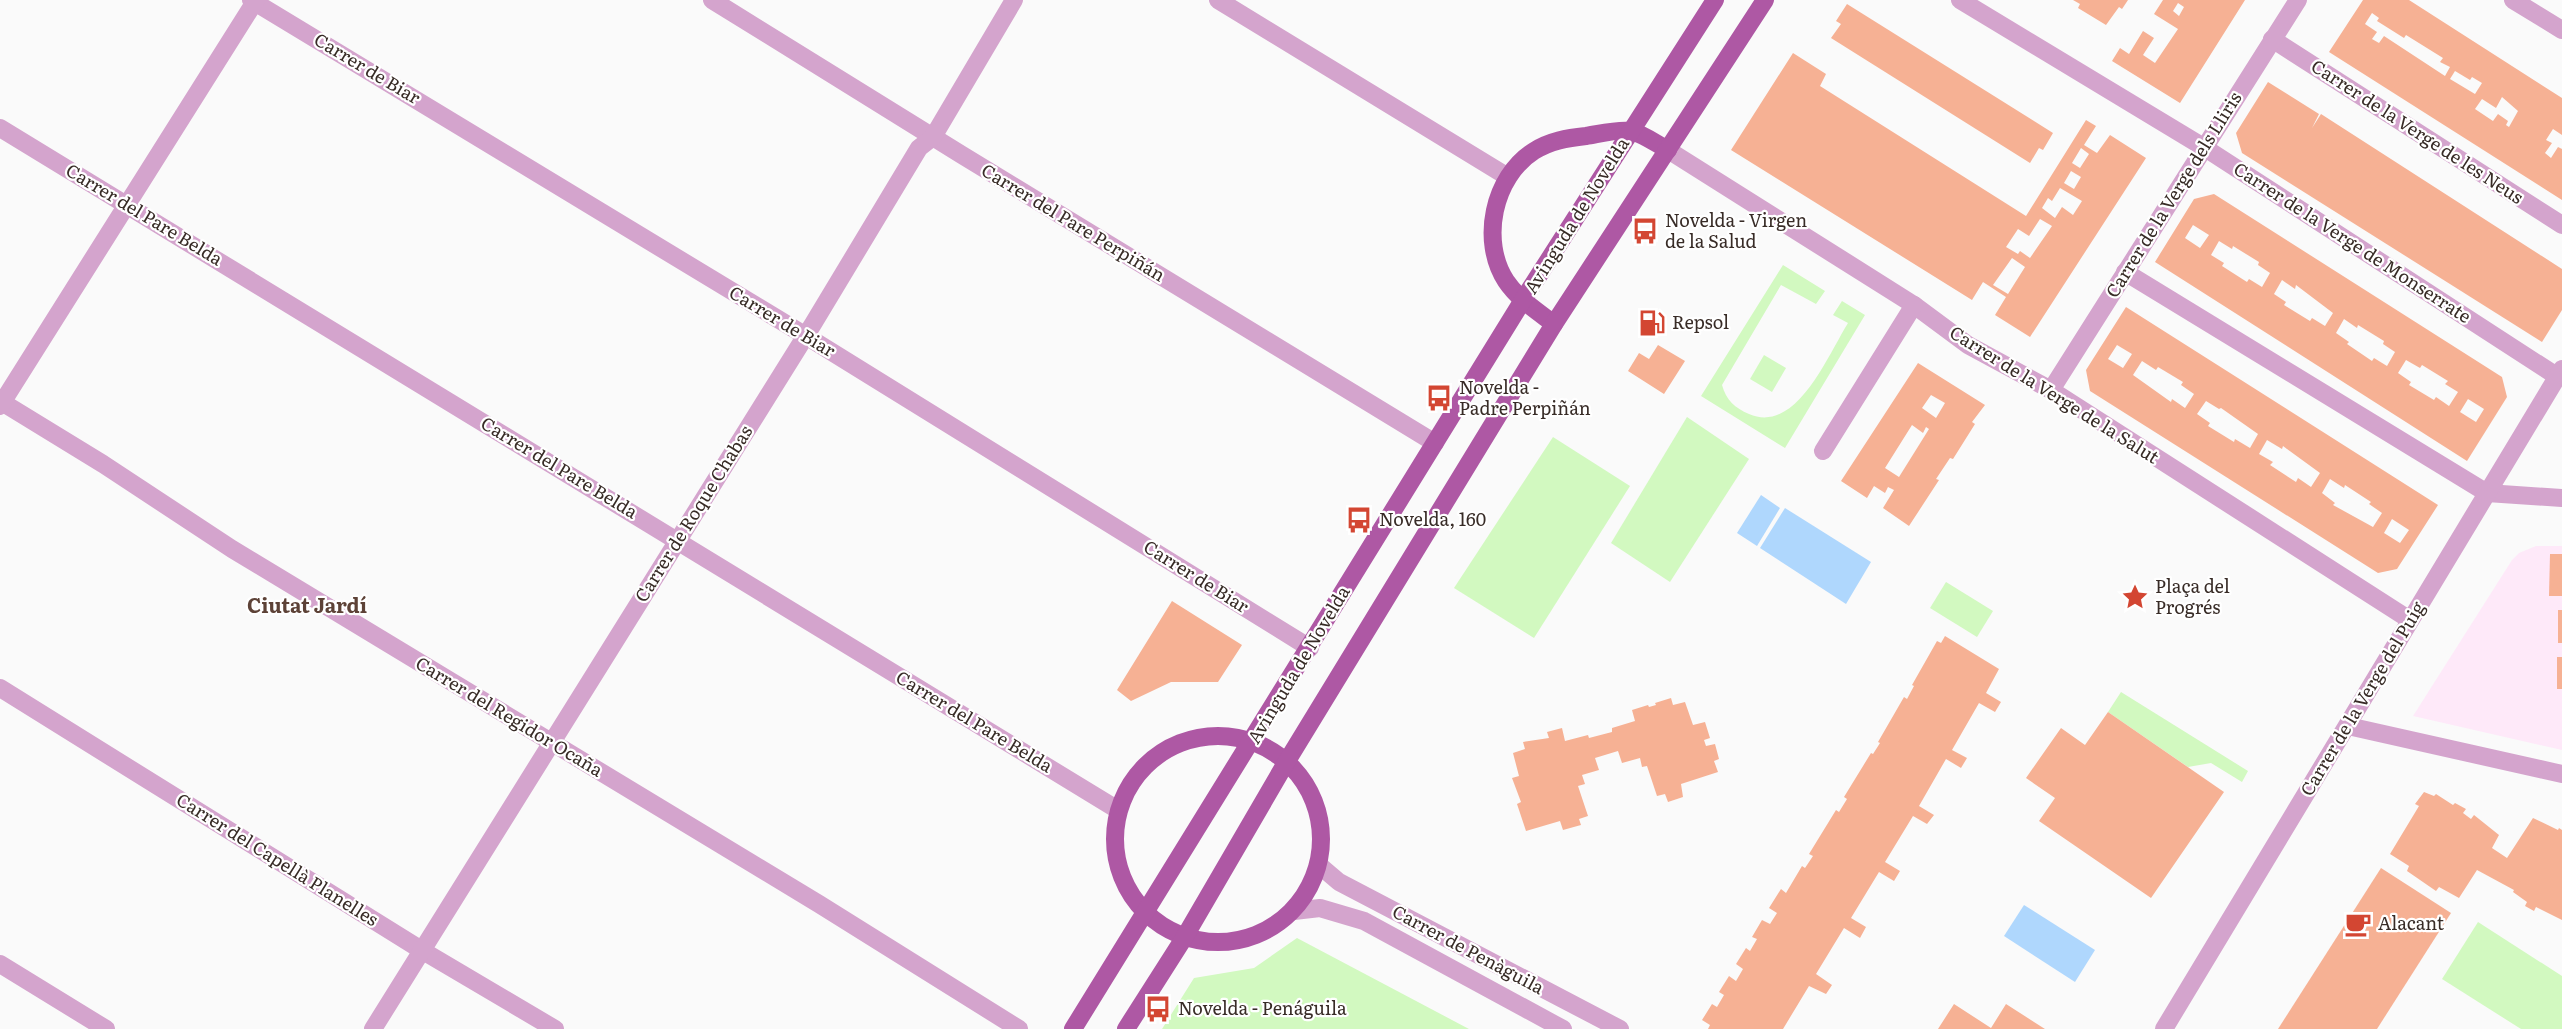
<svg xmlns="http://www.w3.org/2000/svg" width="2562" height="1029" viewBox="0 0 2562 1029" font-family="Literata,serif">
  <style>
    .education { fill: #fee9f9 }
    .green { fill: #d2f9c0 }
    .water { fill: #afd7fd }
    .building { fill: #f6b194; fill-rule: evenodd }
    .lines { fill: none; stroke-linecap: round; stroke-linejoin: round }
    .minor { stroke: #d4a4cd; stroke-width: 18 }
    .major { stroke: #ae58a4; stroke-width: 18 }
    .labels { text-anchor: middle; stroke-width: 4.5; stroke-linejoin: round; paint-order: stroke }
    .street-label { font-size: 18px; fill: #382c27; stroke: #fff }
    .poi-label { font-size: 18px; fill: #382c27; stroke: #fff; text-anchor: start }
    .neighbourhood-label { font-size: 20px; font-weight: bold; fill: #5d4237; stroke: #fff }
  </style>
  <rect width="100%" height="100%" fill="#fafafa"/>
  <path class="education" d="M 2536,546 L 2562,546 L 2562,750 L 2413,716 L 2512,560 L 2519,553 Z"/>
  <g class="green">
    <path d="M 1783,265 L 1825,291 L 1816,304 L 1781,285 L 1722,385 C 1726,400 1735,408 1749,414 C 1796,435 1828,355 1848,323 L 1833,315 L 1842,301 L 1865,315 L 1785,448 L 1701,396 Z"/>
    <path d="M 1764,355 L 1786,368 L 1772,392 L 1750,379 Z"/>
    <path d="M 1687,417 L 1749,459 L 1670,582 L 1611,543 Z"/>
    <path d="M 1553,437 L 1630,486 L 1534,638 L 1454,588 Z"/>
    <path d="M 1946,582 L 1993,611 L 1977,637 L 1930,608 Z"/>
    <path d="M 2121,692 L 2248,771 L 2242,782 L 2211,763 L 2188,767 L 2108,712 Z"/>
    <path d="M 2478,922 L 2562,976 L 2562,1029 L 2521,1029 L 2442,979 Z"/>
    <path d="M 1297,938 L 1469,1029 L 1162,1029 L 1194,978 L 1254,968 Z"/>
  </g>
  <g class="water">
    <path d="M 1761,495 L 1780,508 L 1757,546 L 1737,533 Z"/>
    <path d="M 1785,508 L 1871,562 L 1846,604 L 1760,548 Z"/>
    <path d="M 2024,905 L 2095,950 L 2075,982 L 2004,936 Z"/>
  </g>
  <g class="building">
    <path d="M 2073,0 L 2128,0 L 2122,9 L 2119,7 L 2106,25 L 2078,8 L 2080,4 Z"/>
    <path d="M 2163,0 L 2245,0 L 2180,103 L 2112,61 L 2120,48 L 2129,54 L 2143,31 L 2154,38 L 2143,55 L 2155,63 L 2178,29 L 2154,14 ZM 2178,3 L 2184,7 L 2179,16 L 2173,11 Z"/>
    <path d="M 2363,0 L 2409,0 L 2562,98 L 2562,135 L 2553,129 L 2546,140 L 2552,143 L 2545,153 L 2551,158 L 2558,147 L 2562,149 L 2562,200 L 2329,52 ZM 2372,13 L 2379,18 L 2377,21 L 2404,38 L 2406,35 L 2443,58 L 2440,62 L 2450,67 L 2445,76 L 2384,36 L 2379,43 L 2372,39 L 2377,32 L 2365,24 ZM 2455,71 L 2470,80 L 2472,77 L 2482,83 L 2475,94 L 2450,79 ZM 2502,97 L 2518,111 L 2509,127 L 2506,125 L 2508,121 L 2498,114 L 2493,121 L 2475,109 L 2482,99 L 2496,108 Z"/>
    <path d="M 1847,4 L 2053,133 L 2043,150 L 2039,148 L 2030,163 L 1831,38 L 1841,24 L 1836,21 Z"/>
    <path d="M 1793,53 L 1826,74 L 1820,86 L 2026,216 L 2086,120 L 2096,126 L 2084,145 L 2097,153 L 2110,135 L 2146,158 L 2030,337 L 1995,315 L 2006,297 L 1983,282 L 1972,300 L 1731,150 ZM 2081,148 L 2089,154 L 2080,168 L 2072,163 ZM 2071,171 L 2081,177 L 2074,189 L 2064,183 ZM 2060,188 L 2082,201 L 2073,215 L 2062,207 L 2055,218 L 2042,208 L 2048,198 L 2052,201 ZM 2040,219 L 2052,226 L 2030,258 L 2020,251 L 2018,254 L 2006,247 L 2018,229 L 2029,236 ZM 2012,258 L 2025,267 L 2008,294 L 1993,285 Z"/>
    <path d="M 2268,82 L 2319,114 L 2312,128 L 2321,114 L 2562,269 L 2562,310 L 2542,342 L 2242,153 L 2236,133 Z"/>
    <path d="M 2214,194 L 2502,377 L 2507,397 L 2467,461 L 2155,262 L 2194,199 ZM 2193,225 L 2209,235 L 2200,248 L 2185,238 ZM 2219,241 L 2232,249 L 2233,246 L 2259,262 L 2258,265 L 2270,273 L 2262,287 L 2249,279 L 2247,282 L 2222,266 L 2224,263 L 2211,255 ZM 2282,280 L 2295,289 L 2296,285 L 2333,313 L 2325,326 L 2312,318 L 2310,321 L 2284,305 L 2286,302 L 2274,294 ZM 2344,319 L 2357,328 L 2358,325 L 2384,341 L 2383,344 L 2395,352 L 2387,366 L 2374,358 L 2372,361 L 2347,344 L 2349,342 L 2336,333 ZM 2406,360 L 2420,368 L 2422,365 L 2448,381 L 2445,384 L 2458,392 L 2449,406 L 2436,397 L 2434,400 L 2409,385 L 2411,382 L 2398,373 ZM 2468,399 L 2484,409 L 2476,422 L 2460,412 Z"/>
    <path d="M 2126,307 L 2438,505 L 2397,569 L 2378,573 L 2090,391 L 2086,370 ZM 2117,345 L 2132,354 L 2123,368 L 2108,359 ZM 2142,361 L 2156,370 L 2158,367 L 2183,382 L 2181,385 L 2194,394 L 2185,408 L 2172,399 L 2171,402 L 2133,375 ZM 2206,401 L 2219,409 L 2221,408 L 2258,434 L 2250,448 L 2235,439 L 2234,442 L 2208,426 L 2210,423 L 2197,414 ZM 2267,440 L 2282,449 L 2283,446 L 2320,473 L 2311,487 L 2298,478 L 2296,482 L 2270,465 L 2273,462 L 2259,454 ZM 2330,479 L 2344,488 L 2345,485 L 2371,502 L 2369,504 L 2382,513 L 2373,527 L 2333,505 L 2335,503 L 2322,493 ZM 2392,519 L 2409,530 L 2400,543 L 2384,533 Z"/>
    <path d="M 1658,345 L 1685,361 L 1664,394 L 1628,371 L 1639,353 L 1649,359 Z"/>
    <path d="M 1918,363 L 1985,405 L 1972,422 L 1975,424 L 1953,459 L 1950,458 L 1936,479 L 1939,480 L 1909,526 L 1883,508 L 1894,490 L 1888,487 L 1885,493 L 1874,486 L 1867,498 L 1841,481 ZM 1931,395 L 1945,403 L 1936,418 L 1922,408 ZM 1912,425 L 1923,433 L 1926,427 L 1929,429 L 1899,477 L 1885,468 Z"/>
    <path d="M 2550,554 L 2562,554 L 2562,596 L 2549,596 Z"/>
    <path d="M 1172,601 L 1242,645 L 1218,682 L 1171,682 L 1131,701 L 1117,690 Z"/>
    <rect x="2558" y="610" width="4" height="33"/>
    <path d="M 1945,636 L 1999,669 L 1986,693 L 2001,702 L 1995,712 L 1979,703 L 1952,750 L 1967,758 L 1961,768 L 1946,759 L 1919,806 L 1934,815 L 1927,824 L 1913,816 L 1885,862 L 1900,871 L 1894,881 L 1879,872 L 1851,918 L 1866,927 L 1860,938 L 1844,928 L 1816,974 L 1832,985 L 1826,994 L 1809,986 L 1783,1029 L 1708,1029 L 1710,1025 L 1702,1020 L 1712,1004 L 1717,1007 L 1724,995 L 1719,992 L 1729,976 L 1736,981 L 1743,969 L 1736,964 L 1746,948 L 1750,951 L 1757,939 L 1752,937 L 1762,920 L 1770,924 L 1777,913 L 1769,908 L 1781,889 L 1786,893 L 1802,866 L 1805,868 L 1813,856 L 1809,854 L 1836,810 L 1839,812 L 1847,799 L 1844,797 L 1871,753 L 1873,754 L 1880,743 L 1878,742 L 1904,697 L 1907,699 L 1914,686 L 1912,685 L 1937,641 L 1941,643 Z"/>
    <rect x="2557" y="657" width="5" height="32"/>
    <path d="M 1671,698 L 1673,705 L 1685,702 L 1693,725 L 1705,722 L 1710,738 L 1704,740 L 1706,746 L 1715,744 L 1719,759 L 1714,761 L 1718,772 L 1681,784 L 1683,797 L 1668,802 L 1665,794 L 1657,796 L 1647,766 L 1642,767 L 1640,758 L 1622,763 L 1618,751 L 1595,758 L 1599,770 L 1582,775 L 1585,784 L 1578,786 L 1588,816 L 1579,819 L 1581,825 L 1563,830 L 1560,821 L 1526,831 L 1517,804 L 1521,802 L 1512,778 L 1519,776 L 1513,753 L 1525,749 L 1523,742 L 1549,738 L 1547,732 L 1562,728 L 1565,741 L 1588,735 L 1589,738 L 1612,732 L 1612,728 L 1635,721 L 1632,710 L 1648,705 L 1649,707 L 1656,705 L 1655,703 Z"/>
    <path d="M 2108,712 L 2224,792 L 2151,898 L 2039,821 L 2055,798 L 2026,778 L 2061,728 L 2085,745 Z"/>
    <path d="M 2424,792 L 2434,796 L 2436,794 L 2453,805 L 2455,803 L 2466,809 L 2463,813 L 2471,819 L 2474,815 L 2499,835 L 2492,848 L 2507,858 L 2533,818 L 2558,830 L 2559,828 L 2562,830 L 2562,920 L 2536,907 L 2534,911 L 2525,906 L 2527,902 L 2513,892 L 2514,890 L 2477,870 L 2459,898 L 2439,887 L 2436,891 L 2407,871 L 2409,866 L 2390,854 L 2419,806 L 2415,804 Z"/>
    <path d="M 2381,868 L 2451,913 L 2377,1029 L 2278,1029 Z"/>
    <path d="M 1954,1004 L 1991,1028 L 2006,1004 L 2045,1029 L 1938,1029 Z"/>
  </g>
  <g class="lines">
    <g class="minor">
      <path d="M 251,0 L 806,336 L 1310,648"/>
      <path d="M 712,0 L 962,155 L 1435,443"/>
      <path d="M 1218,0 L 1508,177"/>
      <path d="M 1960,0 L 2205,148 L 2558,377"/>
      <path d="M 2513,0 L 2562,30"/>
      <path d="M 2272,39 L 2562,225"/>
      <path d="M 0,128 L 1118,810"/>
      <path d="M 1668,150 L 1914,305 L 1968,345 L 2051,390 L 2410,620"/>
      <path d="M 2125,272 L 2487,493 L 2562,498"/>
      <path d="M 2051,390 L 2298,0"/>
      <path d="M 0,401 L 103,464 L 232,549 L 819,904 L 1019,1029"/>
      <path d="M 0,406 L 256,0"/>
      <path d="M 1823,451 L 1914,305"/>
      <path d="M 0,688 L 423,951 L 555,1029"/>
      <path d="M 2348,726 L 2562,774"/>
      <path d="M 1319,865 L 1339,882 L 1620,1029"/>
      <path d="M 1294,911 L 1320,908 L 1364,921 L 1563,1029"/>
      <path d="M 0,964 L 106,1029"/>
      <path d="M 373,1029 L 813,324 L 919,148 L 933,137 L 1014,0"/>
      <path d="M 2164,1029 L 2562,369"/>
    </g>
    <g class="major">
      <path d="M 1554,324 C 1537,311 1518,299 1506,281 C 1480,241 1493,177 1534,151 C 1550,141 1567,138 1586,136 C 1599,134 1618,129 1631,131 C 1643,134 1657,144 1668,150"/>
      <circle cx="1218" cy="839" r="103"/>
      <path d="M 1073,1029 L 1523,300 L 1715,0"/>
      <path d="M 1126,1029 L 1184,938 L 1287,761 L 1554,324 L 1765,0"/>
    </g>
  </g>
  <defs>
    <g id="bus-bare" transform="scale(2.07)"><path d="M-5-6H5V4H4V6H2V4H-2V6H-4V4H-5ZM-3.5-4V0h7V-4ZM-3.5 1.2v1.5H-2V1.2ZM2 1.2v1.5H3.5V1.2Z" fill="#d34632" stroke="#fff" stroke-width="2.5" paint-order="stroke"/></g>
    <g id="fuel-bare" transform="scale(2.07)"><path d="M-5.5-6h7V0h2V4h1.3V-2.5L3-4.5l.8-.8L6-3V5H2.5V1h-1V6h-7ZM-4.2-4.7v3.2H.2V-4.7Z" fill="#d34632" stroke="#fff" stroke-width="2.5" paint-order="stroke"/></g>
    <g id="sight-bare" transform="scale(2.07)"><path d="M0-6L1.8-2.2L6-1.7L2.9 1.2L3.7 5.4L0 3.3L-3.7 5.4L-2.9 1.2L-6-1.7L-1.8-2.2Z" fill="#d34632" stroke="#fff" stroke-width="2.5" paint-order="stroke"/></g>
    <g id="cafe-bare" transform="scale(2.07)"><path d="M-5.5-4.5H6V0H3Q3 3.5 0 3.5H-2.5Q-5.5 3.5-5.5 0ZM3-3.2v2h1.7v-2ZM-6 4.5H4V6H-6Z" fill="#d34632" stroke="#fff" stroke-width="2.5" paint-order="stroke"/></g>
  </defs>
  <g fill-rule="evenodd">
    <use href="#bus-bare" x="1645" y="231"/>
    <use href="#fuel-bare" x="1652" y="323"/>
    <use href="#bus-bare" x="1439" y="398"/>
    <use href="#bus-bare" x="1359" y="520"/>
    <use href="#sight-bare" x="2135" y="597"/>
    <use href="#cafe-bare" x="2358" y="924"/>
    <use href="#bus-bare" x="1158" y="1009"/>
  </g>
  <g class="labels">
    <g class="street-label">
      <text transform="translate(367 69) rotate(31)" y="6">Carrer de Biar</text>
      <text transform="translate(2417 132) rotate(33)" y="6">Carrer de la Verge de les Neus</text>
      <text transform="translate(2174 195) rotate(-58)" y="6">Carrer de la Verge dels Lliris</text>
      <text transform="translate(144 215) rotate(31)" y="6">Carrer del Pare Belda</text>
      <text transform="translate(1577 216) rotate(-58)" y="6">Avinguda de Novelda</text>
      <text transform="translate(1073 223) rotate(31)" y="6">Carrer del Pare Perpiñán</text>
      <text transform="translate(2352 243) rotate(33)" y="6">Carrer de la Verge de Monserrate</text>
      <text transform="translate(782 322) rotate(31)" y="6">Carrer de Biar</text>
      <text transform="translate(2054 395) rotate(32)" y="6">Carrer de la Verge de la Salut</text>
      <text transform="translate(559 468) rotate(31)" y="6">Carrer del Pare Belda</text>
      <text transform="translate(694 514) rotate(-58)" y="6">Carrer de Roque Chabas</text>
      <text transform="translate(1196 577) rotate(32)" y="6">Carrer de Biar</text>
      <text transform="translate(1299 665) rotate(-59)" y="6">Avinguda de Novelda</text>
      <text transform="translate(2363 699) rotate(-59)" y="6">Carrer de la Verge del Puig</text>
      <text transform="translate(509 717) rotate(31)" y="6">Carrer del Regidor Ocaña</text>
      <text transform="translate(974 722) rotate(31)" y="6">Carrer del Pare Belda</text>
      <text transform="translate(277 860) rotate(32)" y="6">Carrer del Capellà Planelles</text>
      <text transform="translate(1468 950) rotate(28)" y="6">Carrer de Penàguila</text>
    </g>
    <g class="poi-label">
      <text x="1665" y="227">Novelda - Virgen<tspan x="1665" dy="21">de la Salud</tspan></text>
      <text x="1672" y="329">Repsol</text>
      <text x="1459" y="394">Novelda -<tspan x="1459" dy="21">Padre Perpiñán</tspan></text>
      <text x="1379" y="526">Novelda, 160</text>
      <text x="2155" y="593">Plaça del<tspan x="2155" dy="21">Progrés</tspan></text>
      <text x="2378" y="930">Alacant</text>
      <text x="1178" y="1015">Novelda - Penáguila</text>
    </g>
    <g class="neighbourhood-label">
      <text x="307" y="613">Ciutat Jardí</text>
    </g>
  </g>
</svg>
